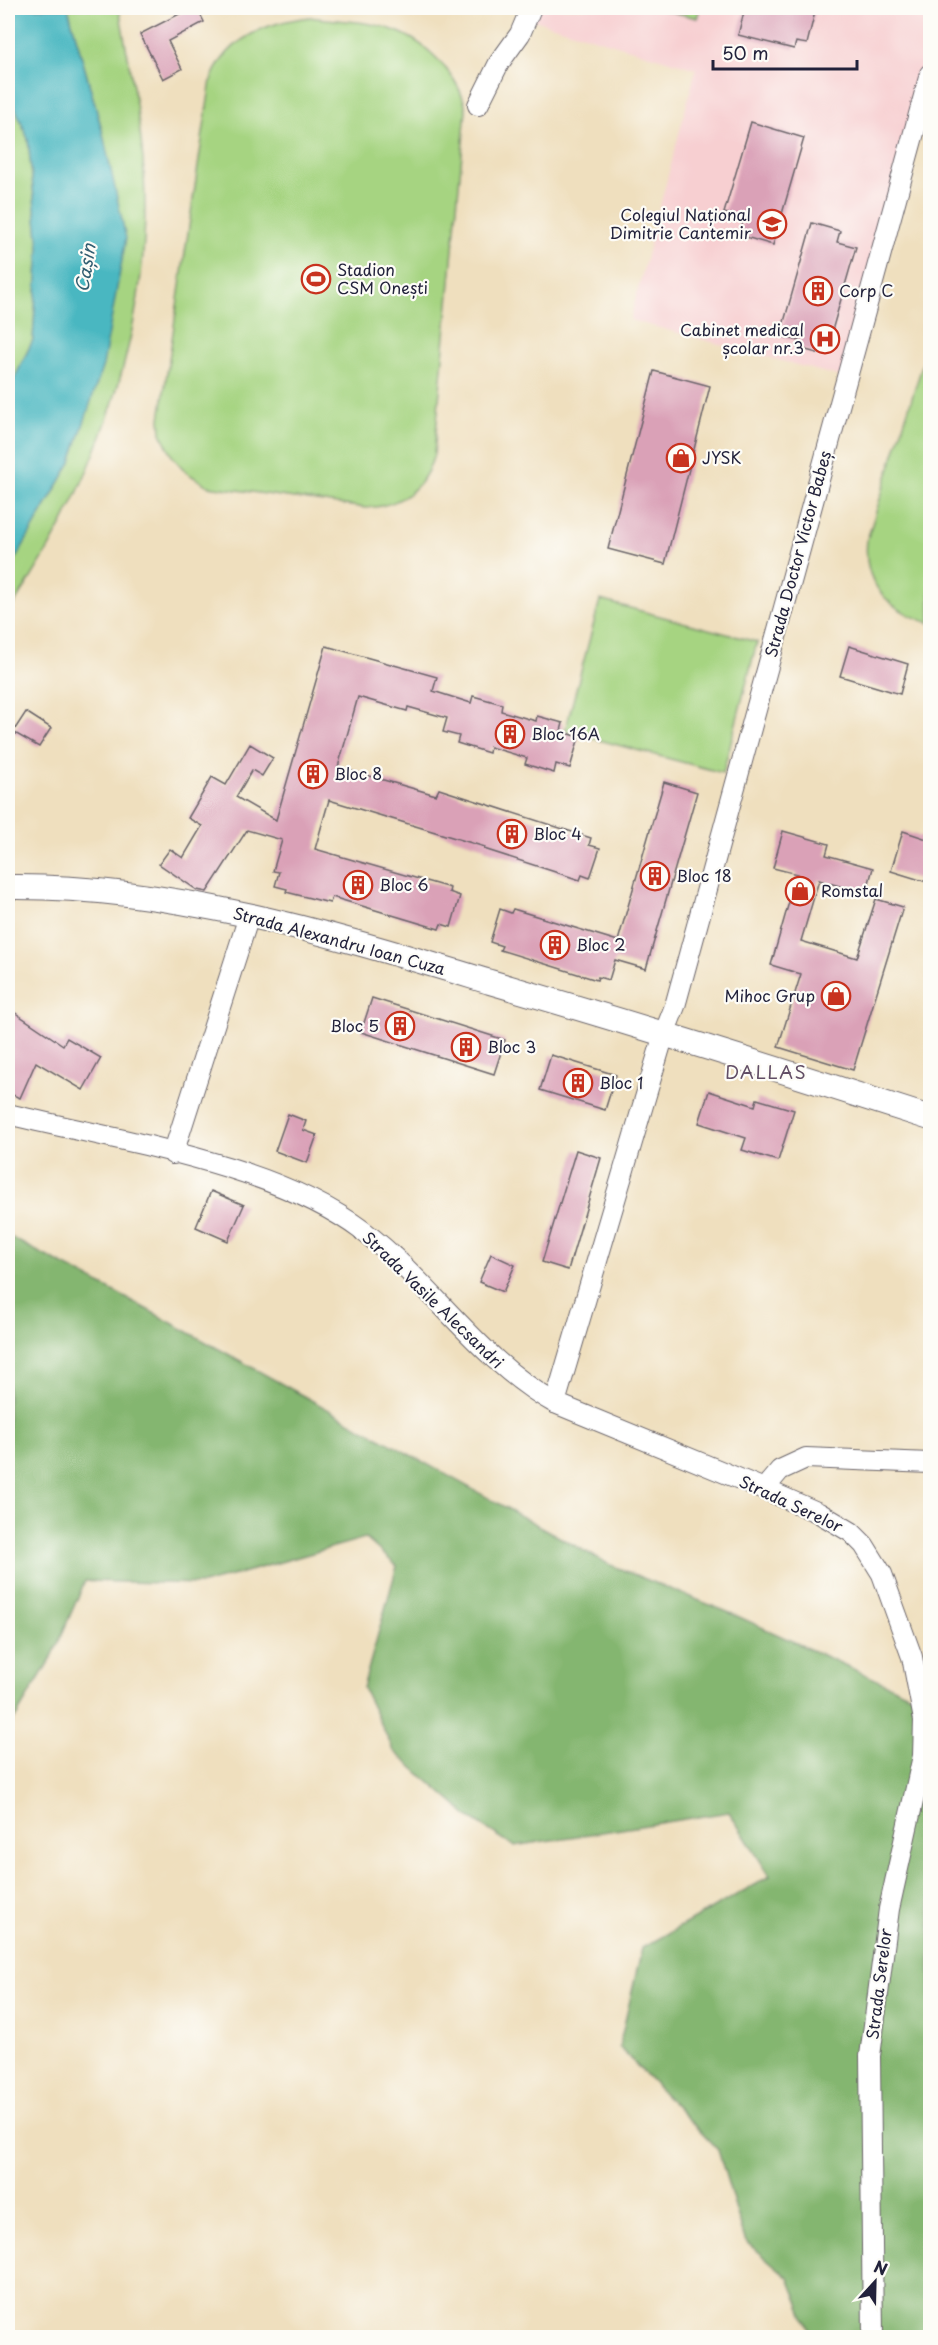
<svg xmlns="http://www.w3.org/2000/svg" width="938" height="2345" viewBox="0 0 938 2345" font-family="'Playpen Sans',sans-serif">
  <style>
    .built { fill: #f7cfd1 }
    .green { fill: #a6d481; stroke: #647b5e; stroke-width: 1.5 }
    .forest { fill: #84b66f; stroke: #536c55; stroke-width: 1.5 }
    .water { fill: #48b7c1; stroke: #356c7e; stroke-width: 1.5 }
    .building { fill: #daa1b7 }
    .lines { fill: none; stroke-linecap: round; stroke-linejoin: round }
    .minor-casing { stroke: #6a6469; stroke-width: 22 }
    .major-casing { stroke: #6a6469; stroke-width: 26 }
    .minor { stroke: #fff; stroke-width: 20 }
    .major { stroke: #fff; stroke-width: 24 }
    .labels { text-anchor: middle; stroke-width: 4.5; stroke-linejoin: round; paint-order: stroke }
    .poi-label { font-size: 16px; fill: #22223b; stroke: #fdfcf7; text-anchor: start }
    .street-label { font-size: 16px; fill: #22223b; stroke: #fdfcf7 }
    .water-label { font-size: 18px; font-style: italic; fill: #315e71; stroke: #fdfcf7 }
    .neighbourhood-label { font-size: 18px; letter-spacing: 1.5px; fill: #624e66; stroke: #fdfcf7 }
  </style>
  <rect width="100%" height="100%" fill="#fdfcf7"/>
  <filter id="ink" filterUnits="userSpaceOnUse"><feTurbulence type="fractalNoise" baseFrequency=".0167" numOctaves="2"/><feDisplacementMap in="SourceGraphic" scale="12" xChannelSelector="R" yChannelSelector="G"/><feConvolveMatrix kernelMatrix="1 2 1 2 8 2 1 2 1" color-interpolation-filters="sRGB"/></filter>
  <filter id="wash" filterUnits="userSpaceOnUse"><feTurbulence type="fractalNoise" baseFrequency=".008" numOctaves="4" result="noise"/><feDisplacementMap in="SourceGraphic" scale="24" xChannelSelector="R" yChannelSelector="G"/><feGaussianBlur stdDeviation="1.35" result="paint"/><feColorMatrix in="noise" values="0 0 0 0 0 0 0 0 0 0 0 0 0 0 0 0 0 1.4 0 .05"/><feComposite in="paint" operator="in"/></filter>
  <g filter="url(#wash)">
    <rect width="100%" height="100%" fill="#efdfbe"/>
    <path class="built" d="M 531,8 L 930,8 L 930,74 L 845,378 L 630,320 L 696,69 L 527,18 Z"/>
    <g class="green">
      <path d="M 68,8 L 117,8 L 120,13 C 129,66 141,121 144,175 C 153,329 95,488 8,613 L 8,572 L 71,462 L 102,130 Z"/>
      <path d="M 657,8 L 700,8 L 697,18 Z"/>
      <path d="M 310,17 C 335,21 371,21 393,30 C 426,41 460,76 466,110 L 434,454 C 425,488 401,506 366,508 L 208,486 L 187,473 L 172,456 L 161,433 L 160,419 L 211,80 C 227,37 268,22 310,17 Z"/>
      <path d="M 8,90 L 28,139 L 39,247 L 33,340 L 8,392 Z"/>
      <path d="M 930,341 L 930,623 C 890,611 862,585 867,540 Z"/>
      <path d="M 600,600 L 757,642 L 723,773 L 565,731 Z"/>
    </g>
    <path class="forest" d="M 8,1236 L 130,1300 L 608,1564 L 735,1615 L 930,1704 L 930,2337 L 812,2337 L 789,2278 L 745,2240 L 718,2150 L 619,2047 L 642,1948 L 770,1876 L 729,1812 L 514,1846 L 470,1818 L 394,1751 L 363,1688 L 397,1566 L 365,1538 L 203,1584 L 85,1581 L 53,1655 L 8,1730 Z"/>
    <path class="water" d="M 8,8 L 68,8 L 102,130 L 126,238 L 103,365 L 71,462 L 8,572 L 8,392 L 33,340 L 39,247 L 28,139 L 8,90 Z"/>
    <g id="blocks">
      <g class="building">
        <path d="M 191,8 L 197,8 L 204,22 L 168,41 L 182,69 L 163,79 L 140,34 Z"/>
        <path d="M 745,8 L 816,8 L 807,44 L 796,42 L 794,49 L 738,35 Z"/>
        <path d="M 751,122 L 804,138 L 773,245 L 739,235 L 744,218 L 724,213 Z"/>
        <path d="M 812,223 L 840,231 L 837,242 L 856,247 L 825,355 L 798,348 L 800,341 L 780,336 Z"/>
        <path d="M 654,371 L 710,386 L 665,564 L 608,549 Z"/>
        <path d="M 326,646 L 437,677 L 433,691 L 471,703 L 473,696 L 502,704 L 501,711 L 536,721 L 537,716 L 563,723 L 561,731 L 579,737 L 570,768 L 556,764 L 554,773 L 525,764 L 527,758 L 490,747 L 489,753 L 457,743 L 459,736 L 443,732 L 447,718 L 408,707 L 407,711 L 358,697 L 338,767 L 436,795 L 439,789 L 591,838 L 589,845 L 600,848 L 590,878 L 582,875 L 580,880 L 484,849 L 485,847 L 329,800 L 315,849 L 450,888 L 449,892 L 460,896 L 451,927 L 441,924 L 439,929 L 332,897 L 330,903 L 286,892 L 287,889 L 275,886 L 279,872 L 273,871 L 282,840 L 247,830 L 207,892 L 197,890 L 159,864 L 170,849 L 183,858 L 202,826 L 188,818 L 212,777 L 226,785 L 250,744 L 273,758 L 262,776 L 252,770 L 236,797 L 276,820 Z"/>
        <path d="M 849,646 L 908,664 L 900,694 L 840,676 Z"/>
        <path d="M 26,712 L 51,728 L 39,747 L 13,732 Z"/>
        <path d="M 664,782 L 697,792 L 646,969 L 615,960 L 609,980 L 598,977 L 597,980 L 500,950 L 502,946 L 490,942 L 500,909 L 511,913 L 513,909 L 618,941 Z"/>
        <path d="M 783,831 L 829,844 L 826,855 L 873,868 L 866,894 L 819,880 L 801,941 L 857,958 L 876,899 L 903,907 L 853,1070 L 778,1047 L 801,974 L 771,965 L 797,874 L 773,868 Z"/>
        <path d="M 903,831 L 930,840 L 930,883 L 891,871 Z"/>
        <path d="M 372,998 L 505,1040 L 494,1074 L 361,1032 Z"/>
        <path d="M 8,1008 L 63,1045 L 67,1038 L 101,1058 L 83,1090 L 36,1062 L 20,1098 L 8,1093 Z"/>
        <path d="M 551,1055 L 616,1075 L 605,1110 L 540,1090 Z"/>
        <path d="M 709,1091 L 755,1106 L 757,1099 L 794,1110 L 778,1161 L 742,1150 L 746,1138 L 699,1123 Z"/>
        <path d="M 288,1114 L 306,1121 L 303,1130 L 317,1135 L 307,1163 L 275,1151 Z"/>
        <path d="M 576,1150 L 601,1158 L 568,1270 L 542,1262 Z"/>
        <path d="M 211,1191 L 244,1205 L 228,1241 L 196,1227 Z"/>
        <path d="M 491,1254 L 515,1265 L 503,1292 L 479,1282 Z"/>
      </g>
    </g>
  </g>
  <g filter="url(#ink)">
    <use href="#blocks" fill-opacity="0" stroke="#6a6469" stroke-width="1.5"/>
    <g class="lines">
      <g class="minor-casing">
        <g id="minor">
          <path d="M 478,105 L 499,63 L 520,34 L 531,8"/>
          <path d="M 8,1114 C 118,1141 273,1163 363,1231 C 432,1283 479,1361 555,1403"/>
          <path d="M 173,1154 L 249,916"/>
          <path d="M 764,1489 L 780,1470 L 806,1458 L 930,1463"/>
          <path d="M 873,2338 L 870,2056 L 889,1909 L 923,1756 L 924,1720 L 912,1657 L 882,1574 L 864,1545 L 851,1532 L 819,1513 L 764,1489 L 555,1403 L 664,1034 L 675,1006 L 930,74"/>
        </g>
      </g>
      <g class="major-casing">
        <path id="major" d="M 8,887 C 173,885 334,935 490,982 C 638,1025 784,1071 930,1118"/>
      </g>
      <use href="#minor" class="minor"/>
      <use href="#major" class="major"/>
    </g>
  </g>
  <defs>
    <g id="school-ring" transform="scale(1.5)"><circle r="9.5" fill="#fdfcf7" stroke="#c8321e" stroke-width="1.5"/><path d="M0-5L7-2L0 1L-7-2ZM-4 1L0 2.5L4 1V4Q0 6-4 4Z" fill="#c8321e"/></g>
    <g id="stadium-ring" transform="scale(1.5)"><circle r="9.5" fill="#fdfcf7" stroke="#c8321e" stroke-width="1.5"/><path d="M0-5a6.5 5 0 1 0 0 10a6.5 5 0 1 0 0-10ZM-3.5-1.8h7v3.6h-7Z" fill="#c8321e"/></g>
    <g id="building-ring" transform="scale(1.5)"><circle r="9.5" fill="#fdfcf7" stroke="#c8321e" stroke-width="1.5"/><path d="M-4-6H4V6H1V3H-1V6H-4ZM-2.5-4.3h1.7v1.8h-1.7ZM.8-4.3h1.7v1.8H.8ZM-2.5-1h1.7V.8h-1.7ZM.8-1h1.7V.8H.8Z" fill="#c8321e"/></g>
    <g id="hospital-ring" transform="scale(1.5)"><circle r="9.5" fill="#fdfcf7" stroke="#c8321e" stroke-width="1.5"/><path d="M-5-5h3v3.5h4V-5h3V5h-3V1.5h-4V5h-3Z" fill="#c8321e"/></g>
    <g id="shop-ring" transform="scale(1.5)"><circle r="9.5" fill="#fdfcf7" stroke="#c8321e" stroke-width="1.5"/><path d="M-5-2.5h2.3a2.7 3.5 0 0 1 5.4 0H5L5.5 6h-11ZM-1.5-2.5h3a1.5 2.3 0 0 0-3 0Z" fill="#c8321e"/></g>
  </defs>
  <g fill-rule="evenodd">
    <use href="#school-ring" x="772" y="224"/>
    <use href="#stadium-ring" x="316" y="279"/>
    <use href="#building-ring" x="818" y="291"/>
    <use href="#hospital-ring" x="825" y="339"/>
    <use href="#shop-ring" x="681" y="458"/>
    <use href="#building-ring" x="510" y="734"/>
    <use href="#building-ring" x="313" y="774"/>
    <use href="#building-ring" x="512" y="834"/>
    <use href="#building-ring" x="655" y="876"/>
    <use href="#building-ring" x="358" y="885"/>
    <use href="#shop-ring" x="800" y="891"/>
    <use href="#building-ring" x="555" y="945"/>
    <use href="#shop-ring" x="836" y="996"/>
    <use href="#building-ring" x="400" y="1026"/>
    <use href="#building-ring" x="466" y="1047"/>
    <use href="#building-ring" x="578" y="1083"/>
  </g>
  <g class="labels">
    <g class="poi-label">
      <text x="751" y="221" text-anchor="end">Colegiul Național<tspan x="751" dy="18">Dimitrie Cantemir</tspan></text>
      <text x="337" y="276">Stadion<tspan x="337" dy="18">CSM Onești</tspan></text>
      <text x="839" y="297">Corp C</text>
      <text x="804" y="336" text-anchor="end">Cabinet medical<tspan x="804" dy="18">școlar nr.3</tspan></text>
      <text x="702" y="464">JYSK</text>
      <text x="531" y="740">Bloc 16A</text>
      <text x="334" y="780">Bloc 8</text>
      <text x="533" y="840">Bloc 4</text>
      <text x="676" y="882">Bloc 18</text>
      <text x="379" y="891">Bloc 6</text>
      <text x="821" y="897">Romstal</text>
      <text x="576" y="951">Bloc 2</text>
      <text x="815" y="1002" text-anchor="end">Mihoc Grup</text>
      <text x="379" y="1032" text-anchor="end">Bloc 5</text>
      <text x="487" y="1053">Bloc 3</text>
      <text x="599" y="1089">Bloc 1</text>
    </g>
    <g class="street-label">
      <text transform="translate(798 554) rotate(-75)" y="6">Strada Doctor Victor Babeș</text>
      <text transform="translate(339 941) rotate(15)" y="6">Strada Alexandru Ioan Cuza</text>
      <text transform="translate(433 1300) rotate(44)" y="6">Strada Vasile Alecsandri</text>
      <text transform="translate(791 1504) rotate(25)" y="6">Strada Serelor</text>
      <text transform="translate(879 1984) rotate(-83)" y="6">Strada Serelor</text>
    </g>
    <g class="water-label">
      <text transform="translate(86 268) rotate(-81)" y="6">Cașin</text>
    </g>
    <g class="neighbourhood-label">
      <text x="766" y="1079">DALLAS</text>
    </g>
  </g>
  <rect width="938" height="2345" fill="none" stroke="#fdfcf7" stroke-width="30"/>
  <g transform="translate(875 2282) rotate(22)" stroke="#fdfcf7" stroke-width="4.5" paint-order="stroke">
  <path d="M0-4.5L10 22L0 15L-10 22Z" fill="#22223b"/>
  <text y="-9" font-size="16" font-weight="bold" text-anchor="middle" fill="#22223b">N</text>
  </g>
  <path d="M713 60v9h144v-9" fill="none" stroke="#22223b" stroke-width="3"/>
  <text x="722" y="60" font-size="18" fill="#22223b" stroke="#fdfcf7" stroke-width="4.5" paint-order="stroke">50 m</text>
</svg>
